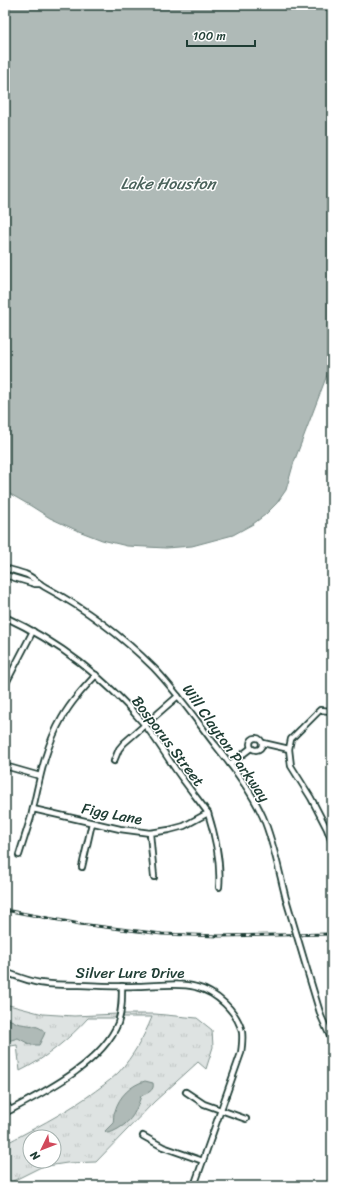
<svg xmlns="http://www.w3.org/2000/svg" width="337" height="1191" viewBox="0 0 337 1191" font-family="Sriracha,sans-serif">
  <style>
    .grass { fill: url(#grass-tufts); stroke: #7e908b; fill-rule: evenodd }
    .water { fill: #afbab7; stroke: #758883 }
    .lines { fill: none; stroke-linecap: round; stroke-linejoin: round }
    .minor-casing { stroke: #1f3d34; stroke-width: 8 }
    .minor { stroke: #fff; stroke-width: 4.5 }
    .rail-casing { stroke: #1f3d34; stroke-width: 3 }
    .rail { stroke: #fff; stroke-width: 1.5; stroke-dasharray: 4.5; stroke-linecap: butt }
    .minor-bridge-casing { stroke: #1f3d34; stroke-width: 8; stroke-linecap: butt }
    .minor-bridge { stroke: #fff; stroke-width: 4.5 }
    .labels { text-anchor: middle; stroke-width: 3; stroke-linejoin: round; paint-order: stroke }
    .street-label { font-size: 15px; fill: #1f3d34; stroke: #fff }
    .water-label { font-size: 16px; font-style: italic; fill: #4a625b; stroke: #fff }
  </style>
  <defs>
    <pattern id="grass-tufts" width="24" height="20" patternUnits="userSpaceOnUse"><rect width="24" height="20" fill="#dee3e2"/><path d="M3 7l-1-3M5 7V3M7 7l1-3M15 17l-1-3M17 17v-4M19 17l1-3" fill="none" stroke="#bec4c2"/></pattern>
  </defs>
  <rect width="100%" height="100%" fill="#fff"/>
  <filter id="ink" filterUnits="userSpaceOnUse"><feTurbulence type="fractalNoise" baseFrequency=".025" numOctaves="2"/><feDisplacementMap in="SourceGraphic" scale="8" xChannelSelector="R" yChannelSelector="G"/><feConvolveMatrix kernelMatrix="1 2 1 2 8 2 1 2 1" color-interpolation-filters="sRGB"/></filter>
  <g filter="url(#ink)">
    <g class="grass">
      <path d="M 5,1004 L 43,1014 L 74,1016 L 117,1014 L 115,1018 L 88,1018 C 70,1038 45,1059 20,1071 L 17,1045 L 5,1047 Z"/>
      <path d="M 122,1014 L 155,1014 L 197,1018 L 212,1030 L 213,1047 L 206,1069 L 198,1062 L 154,1102 L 96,1162 L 67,1163 L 41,1167 L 5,1185 L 5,1144 C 33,1129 61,1115 87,1097 C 98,1089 110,1081 119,1072 C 133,1056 144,1037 152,1017 L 122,1017 ZM 30,1137 L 54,1137 L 54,1161 L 30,1161 Z"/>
    </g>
    <g class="water">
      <path d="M 5,5 L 332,5 L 332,362 L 294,462 L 286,490 L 277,503 L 265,515 L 253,524 L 233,535 L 192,546 L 166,548 L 127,546 L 102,540 L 76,530 L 50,518 L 31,506 L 5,491 Z"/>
      <path d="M 5,1018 C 9,1019 13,1021 17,1023 C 27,1026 38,1024 45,1032 L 44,1035 L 39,1045 L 31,1045 L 18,1038 L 8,1041 L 5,1040 Z"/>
      <path d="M 145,1081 L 153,1083 C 155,1091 147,1093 141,1096 C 136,1111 133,1120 118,1129 C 114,1131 111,1133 107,1133 L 105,1131 L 113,1123 C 114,1119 113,1114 115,1111 C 119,1096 131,1085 145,1081 Z"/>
    </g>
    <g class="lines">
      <g class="minor-casing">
        <g id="minor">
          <path d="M 5,568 C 12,570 19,572 25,574 C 33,577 38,583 45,587 C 86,609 122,636 154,668 C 176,691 194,717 213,742 C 231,765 251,790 263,817 C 274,843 279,872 286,899"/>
          <path d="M 5,575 L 35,584 L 40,584"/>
          <path d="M 5,617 C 59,642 106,679 144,724 C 159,742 170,763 184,781 C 192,792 200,802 208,813 C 215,835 221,864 219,887"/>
          <path d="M 5,685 L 33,631"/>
          <path d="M 332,712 L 331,711 L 320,710 L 291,739 L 289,749 L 291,766 L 311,798 L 327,829 L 332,842"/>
          <circle cx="256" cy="744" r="6"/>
          <path d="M 263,743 L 289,749"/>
          <path d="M 114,761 L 119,749 L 124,743 L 178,696"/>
          <path d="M 230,764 L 251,748"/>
          <path d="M 5,766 L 40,776"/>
          <path d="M 33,809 L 120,829 L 150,833 L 169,830 L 184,826 L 208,813"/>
          <path d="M 150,833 L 154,877"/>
          <path d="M 19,855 C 23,842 27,830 31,817 C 39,783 44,749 62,718 C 71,702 83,689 96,675"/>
          <path d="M 82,867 L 92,823"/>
          <path d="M 5,972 C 16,976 28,981 40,983 C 53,985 67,985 80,985 C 99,986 118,987 138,986 C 156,986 179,982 196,987 C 216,992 237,1011 242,1032 C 243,1039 242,1046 241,1053 L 194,1186"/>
          <path d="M 308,973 L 321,1016 L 332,1041"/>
          <path d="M 186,1092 L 204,1104 L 246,1119"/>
          <path d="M 5,1102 L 10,1110"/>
          <path d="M 5,1113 C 42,1093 102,1064 118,1023 C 122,1011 122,999 122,986"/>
          <path d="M 143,1136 L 163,1147 L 203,1161"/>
        </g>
      </g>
      <use href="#minor" class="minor"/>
      <g class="rail-casing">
        <path id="rail" d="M 5,910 L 80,924 L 162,934 L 219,936 L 332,934"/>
      </g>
      <use href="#rail" class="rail"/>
      <g class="minor-bridge-casing">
        <path id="minor-bridge" d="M 286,899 L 308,973"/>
      </g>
      <use href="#minor-bridge" class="minor-bridge"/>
    </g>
  </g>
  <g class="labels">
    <g class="street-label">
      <text transform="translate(168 741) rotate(53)" y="5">Bosporus Street</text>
      <text transform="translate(226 743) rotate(55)" y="5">Will Clayton Parkway</text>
      <text transform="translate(112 814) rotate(11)" y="5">Figg Lane</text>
      <text x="130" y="978">Silver Lure Drive</text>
    </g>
    <g class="water-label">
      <text x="168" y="189">Lake Houston</text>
    </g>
  </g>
  <rect width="337" height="1191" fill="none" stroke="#fff" stroke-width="20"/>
  <rect x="10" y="10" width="317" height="1171" fill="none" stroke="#1f3d34" stroke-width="1.5" filter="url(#ink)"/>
  <g transform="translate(42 1149) rotate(227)"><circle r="19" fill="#ffffff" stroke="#a5b1ae"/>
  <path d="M0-3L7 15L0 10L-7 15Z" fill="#d1495b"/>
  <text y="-6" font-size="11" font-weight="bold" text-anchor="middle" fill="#1f3d34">N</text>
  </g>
  <path d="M187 40v6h68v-6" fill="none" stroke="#1f3d34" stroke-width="2"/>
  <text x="193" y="40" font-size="12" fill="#1f3d34" stroke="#ffffff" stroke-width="3" paint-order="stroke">100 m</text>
</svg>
